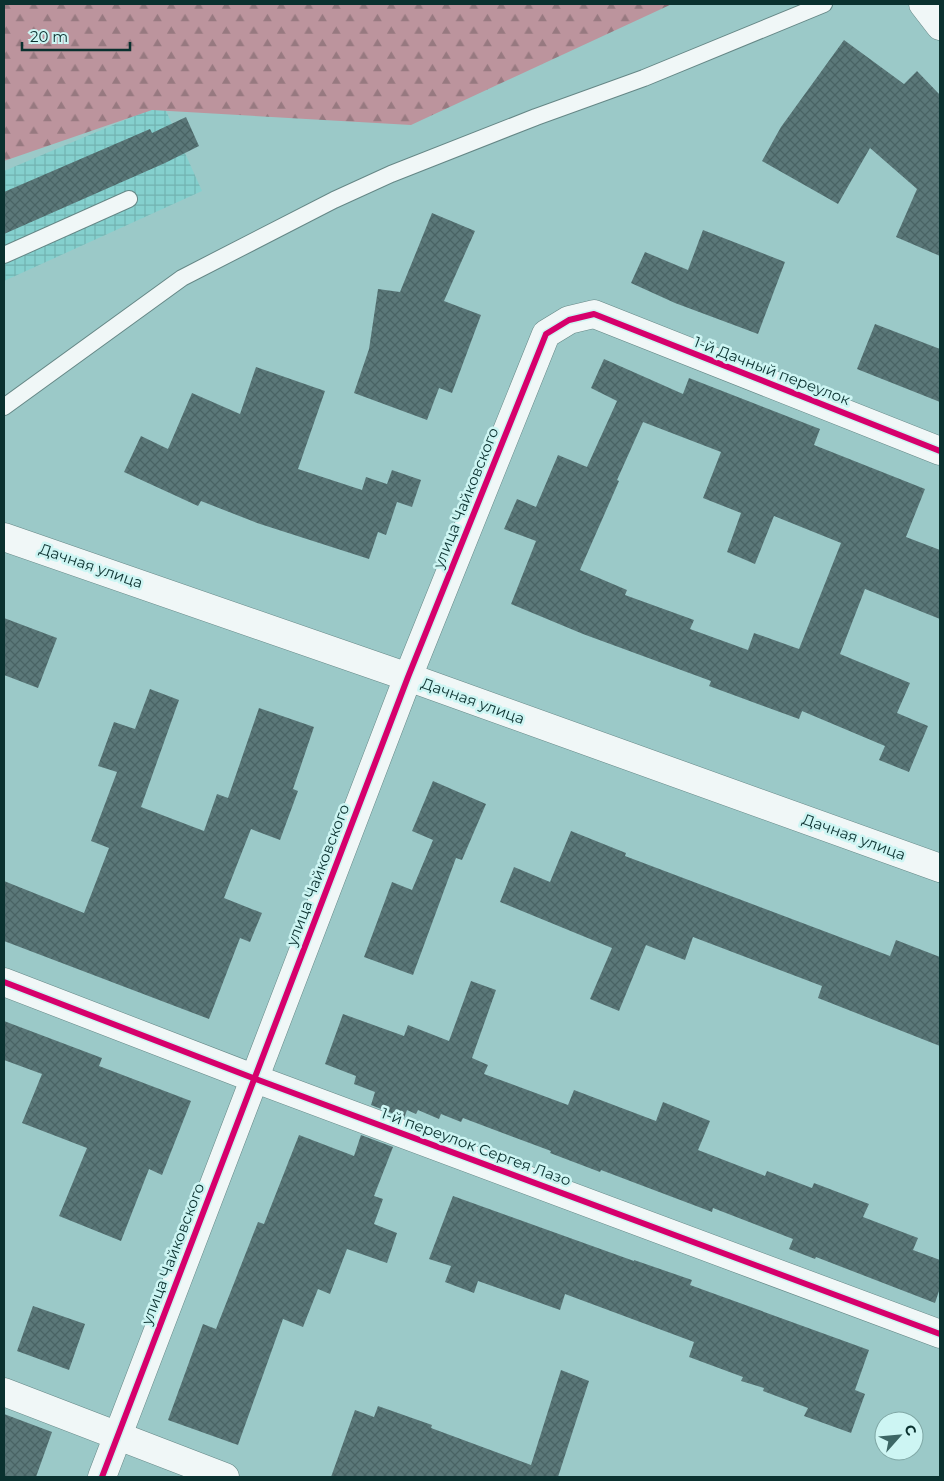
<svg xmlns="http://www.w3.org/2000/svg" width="944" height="1481" viewBox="0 0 944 1481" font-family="Montserrat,sans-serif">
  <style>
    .industrial { fill: url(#industrial-grid) }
    .forest { fill: url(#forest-firs) }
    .building { fill: url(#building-cross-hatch); fill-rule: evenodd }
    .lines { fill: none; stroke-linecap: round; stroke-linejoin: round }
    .lane-casing { stroke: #658786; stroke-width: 18 }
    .street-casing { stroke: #658786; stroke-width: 29 }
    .lane { stroke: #f0f7f7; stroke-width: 16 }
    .street { stroke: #f0f7f7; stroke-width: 28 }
    .cycleway-casing { stroke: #cdf5f3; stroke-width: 9 }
    .cycleway { stroke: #d6006c; stroke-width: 6 }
    .labels { text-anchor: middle; stroke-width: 5; stroke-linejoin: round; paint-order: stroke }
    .street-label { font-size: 15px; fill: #0a312f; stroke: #cdf5f3 }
  </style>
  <defs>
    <pattern id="industrial-grid" width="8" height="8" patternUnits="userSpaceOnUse" patternTransform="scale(1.25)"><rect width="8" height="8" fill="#85d0ce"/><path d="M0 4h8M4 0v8" fill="none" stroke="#72b3b1"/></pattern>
    <pattern id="forest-firs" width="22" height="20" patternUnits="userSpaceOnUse" patternTransform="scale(1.25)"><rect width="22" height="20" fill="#bc949d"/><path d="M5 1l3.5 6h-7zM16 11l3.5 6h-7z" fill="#977980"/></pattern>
    <pattern id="building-cross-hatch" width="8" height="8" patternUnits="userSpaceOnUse" patternTransform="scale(1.25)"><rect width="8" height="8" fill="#5b7879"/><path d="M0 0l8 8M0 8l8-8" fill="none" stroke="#496364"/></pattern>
  </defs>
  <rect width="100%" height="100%" fill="#9bc9c8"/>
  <path class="industrial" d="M 163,104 L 202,191 L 4,281 L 4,171 Z"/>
  <path class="forest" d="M 4,4 L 672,4 L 411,125 L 152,110 L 4,161 Z"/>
  <g class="building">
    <path d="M 844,40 L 904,84 L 917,71 L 940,95 L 940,256 L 896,237 L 917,189 L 870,148 L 838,204 L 762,161 L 781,127 Z"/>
    <path d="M 186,117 L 199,146 L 165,163 L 4,234 L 4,192 L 150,129 L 152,133 Z"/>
    <path d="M 432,213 L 475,231 L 444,301 L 481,315 L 452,393 L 439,388 L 427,420 L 354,393 L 369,349 L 378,289 L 400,292 Z"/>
    <path d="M 703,230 L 785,262 L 758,334 L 675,303 L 631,283 L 645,252 L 688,270 Z"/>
    <path d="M 875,324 L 940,349 L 940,402 L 857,369 Z"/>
    <path d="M 604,359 L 683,394 L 689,378 L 820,429 L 814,445 L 925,489 L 906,537 L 940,550 L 940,619 L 865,589 L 840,654 L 910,683 L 897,713 L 928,726 L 909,772 L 879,760 L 885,746 L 802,711 L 799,719 L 709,686 L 711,681 L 583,634 L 511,604 L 536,541 L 504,529 L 517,499 L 536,507 L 558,455 L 587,467 L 617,401 L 591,388 ZM 643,422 L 721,452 L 703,498 L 741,513 L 727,552 L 755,564 L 774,516 L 841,543 L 799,649 L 754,633 L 748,650 L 690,629 L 694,620 L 625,595 L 627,590 L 580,570 L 619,481 L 617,480 Z"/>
    <path d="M 256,367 L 325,391 L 298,469 L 362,490 L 366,477 L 387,484 L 392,470 L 421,480 L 412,507 L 397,502 L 386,535 L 378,532 L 369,559 L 257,523 L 201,501 L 198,506 L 124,472 L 141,436 L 168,449 L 192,393 L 240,414 Z"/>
    <path d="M 4,618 L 57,638 L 38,688 L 4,675 Z"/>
    <path d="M 150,689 L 179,700 L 141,807 L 204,831 L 217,794 L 228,798 L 259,708 L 314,727 L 293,789 L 298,791 L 280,840 L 251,829 L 224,898 L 262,913 L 250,942 L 240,938 L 209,1019 L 4,941 L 4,881 L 84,913 L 109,848 L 91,841 L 117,772 L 98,766 L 114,722 L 135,729 Z"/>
    <path d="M 433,781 L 486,804 L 462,860 L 456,858 L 413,975 L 364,957 L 392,882 L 412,890 L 433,840 L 412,831 Z"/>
    <path d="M 571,831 L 626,853 L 625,856 L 890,956 L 896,940 L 940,957 L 940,1046 L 818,998 L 822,986 L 693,937 L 685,960 L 646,945 L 619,1011 L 590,999 L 612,948 L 500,902 L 514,867 L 550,882 Z"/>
    <path d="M 471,981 L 496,990 L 472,1058 L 488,1065 L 484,1074 L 568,1105 L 574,1090 L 656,1121 L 663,1102 L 710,1121 L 698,1150 L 765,1176 L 767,1171 L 812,1188 L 814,1183 L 869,1204 L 863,1217 L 918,1238 L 913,1250 L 940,1260 L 940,1288 L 935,1303 L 816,1257 L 815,1259 L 789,1249 L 793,1239 L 713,1208 L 712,1212 L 601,1170 L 600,1172 L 550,1153 L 551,1151 L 463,1118 L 461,1122 L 441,1114 L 439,1119 L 418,1110 L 416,1114 L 407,1110 L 404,1118 L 371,1105 L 375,1092 L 354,1084 L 356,1076 L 325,1064 L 343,1014 L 404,1036 L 408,1025 L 449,1041 Z"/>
    <path d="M 4,1021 L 102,1058 L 99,1066 L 191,1101 L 162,1175 L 149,1169 L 121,1241 L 59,1216 L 87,1148 L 22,1123 L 42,1074 L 4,1060 Z"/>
    <path d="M 299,1135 L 354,1156 L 361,1135 L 393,1147 L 374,1196 L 383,1199 L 374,1224 L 397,1233 L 387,1263 L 347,1249 L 330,1294 L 318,1289 L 303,1327 L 283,1319 L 238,1445 L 168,1420 L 203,1324 L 216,1329 L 258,1222 L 264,1224 Z"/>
    <path d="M 453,1196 L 634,1261 L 634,1260 L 692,1280 L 690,1285 L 869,1350 L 855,1390 L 865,1394 L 851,1433 L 804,1416 L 808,1408 L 763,1391 L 764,1388 L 741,1381 L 743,1377 L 689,1357 L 694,1342 L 565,1294 L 560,1310 L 478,1281 L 474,1293 L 445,1282 L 451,1266 L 429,1259 Z"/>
    <path d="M 33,1306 L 85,1324 L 69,1370 L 17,1351 Z"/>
    <path d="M 561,1370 L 589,1381 L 558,1477 L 331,1477 L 355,1410 L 374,1417 L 378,1406 L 432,1425 L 431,1428 L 531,1465 Z"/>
    <path d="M 4,1414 L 52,1432 L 36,1477 L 4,1477 Z"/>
  </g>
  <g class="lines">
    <g class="lane-casing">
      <g id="lane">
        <path d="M 4,255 L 129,199"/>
        <path d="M 4,407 L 182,278 L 334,200 L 391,174 L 536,117 L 644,78 L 824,4"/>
      </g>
    </g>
    <g class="street-casing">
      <g id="street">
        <path d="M 923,4 L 940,26"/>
        <path d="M 4,537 L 408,677 L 940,868"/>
        <path d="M 4,982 L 253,1078 L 940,1334"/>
        <path d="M 4,1392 L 225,1477"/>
        <path d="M 102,1477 L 408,677 L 546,334 L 569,320 L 594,314 L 940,451"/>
      </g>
    </g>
    <use href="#lane" class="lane"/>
    <use href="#street" class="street"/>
    <g class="cycleway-casing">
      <g id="cycleway">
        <path d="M 4,982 L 253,1078 L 940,1334"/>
        <path d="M 102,1477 L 408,677 L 546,334 L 569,320 L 594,314 L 940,451"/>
      </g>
    </g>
    <use href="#cycleway" class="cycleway"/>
  </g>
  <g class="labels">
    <g class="street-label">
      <text transform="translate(772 371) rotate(21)" y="5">1-й Дачный переулок</text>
      <text transform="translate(466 498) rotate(-68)" y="5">улица Чайковского</text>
      <text transform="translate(91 566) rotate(19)" y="5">Дачная улица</text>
      <text transform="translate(473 701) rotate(20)" y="5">Дачная улица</text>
      <text transform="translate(854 837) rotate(20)" y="5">Дачная улица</text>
      <text transform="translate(318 875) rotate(-69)" y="5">улица Чайковского</text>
      <text transform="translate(476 1147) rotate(20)" y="5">1-й переулок Сергея Лазо</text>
      <text transform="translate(173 1254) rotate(-69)" y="5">улица Чайковского</text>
    </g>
  </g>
  <rect width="944" height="1481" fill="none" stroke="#0a312f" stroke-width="10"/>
  <g transform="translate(899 1436) rotate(63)"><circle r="24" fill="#cdf5f3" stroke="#7fa7a5"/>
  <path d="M0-4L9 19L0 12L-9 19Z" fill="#3d6665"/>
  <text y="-8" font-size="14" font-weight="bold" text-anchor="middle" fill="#0a312f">С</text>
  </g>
  <path d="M22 42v8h108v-8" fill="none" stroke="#0a312f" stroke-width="2.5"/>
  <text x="30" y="42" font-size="15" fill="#0a312f" stroke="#cdf5f3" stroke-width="4" paint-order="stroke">20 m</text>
</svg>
